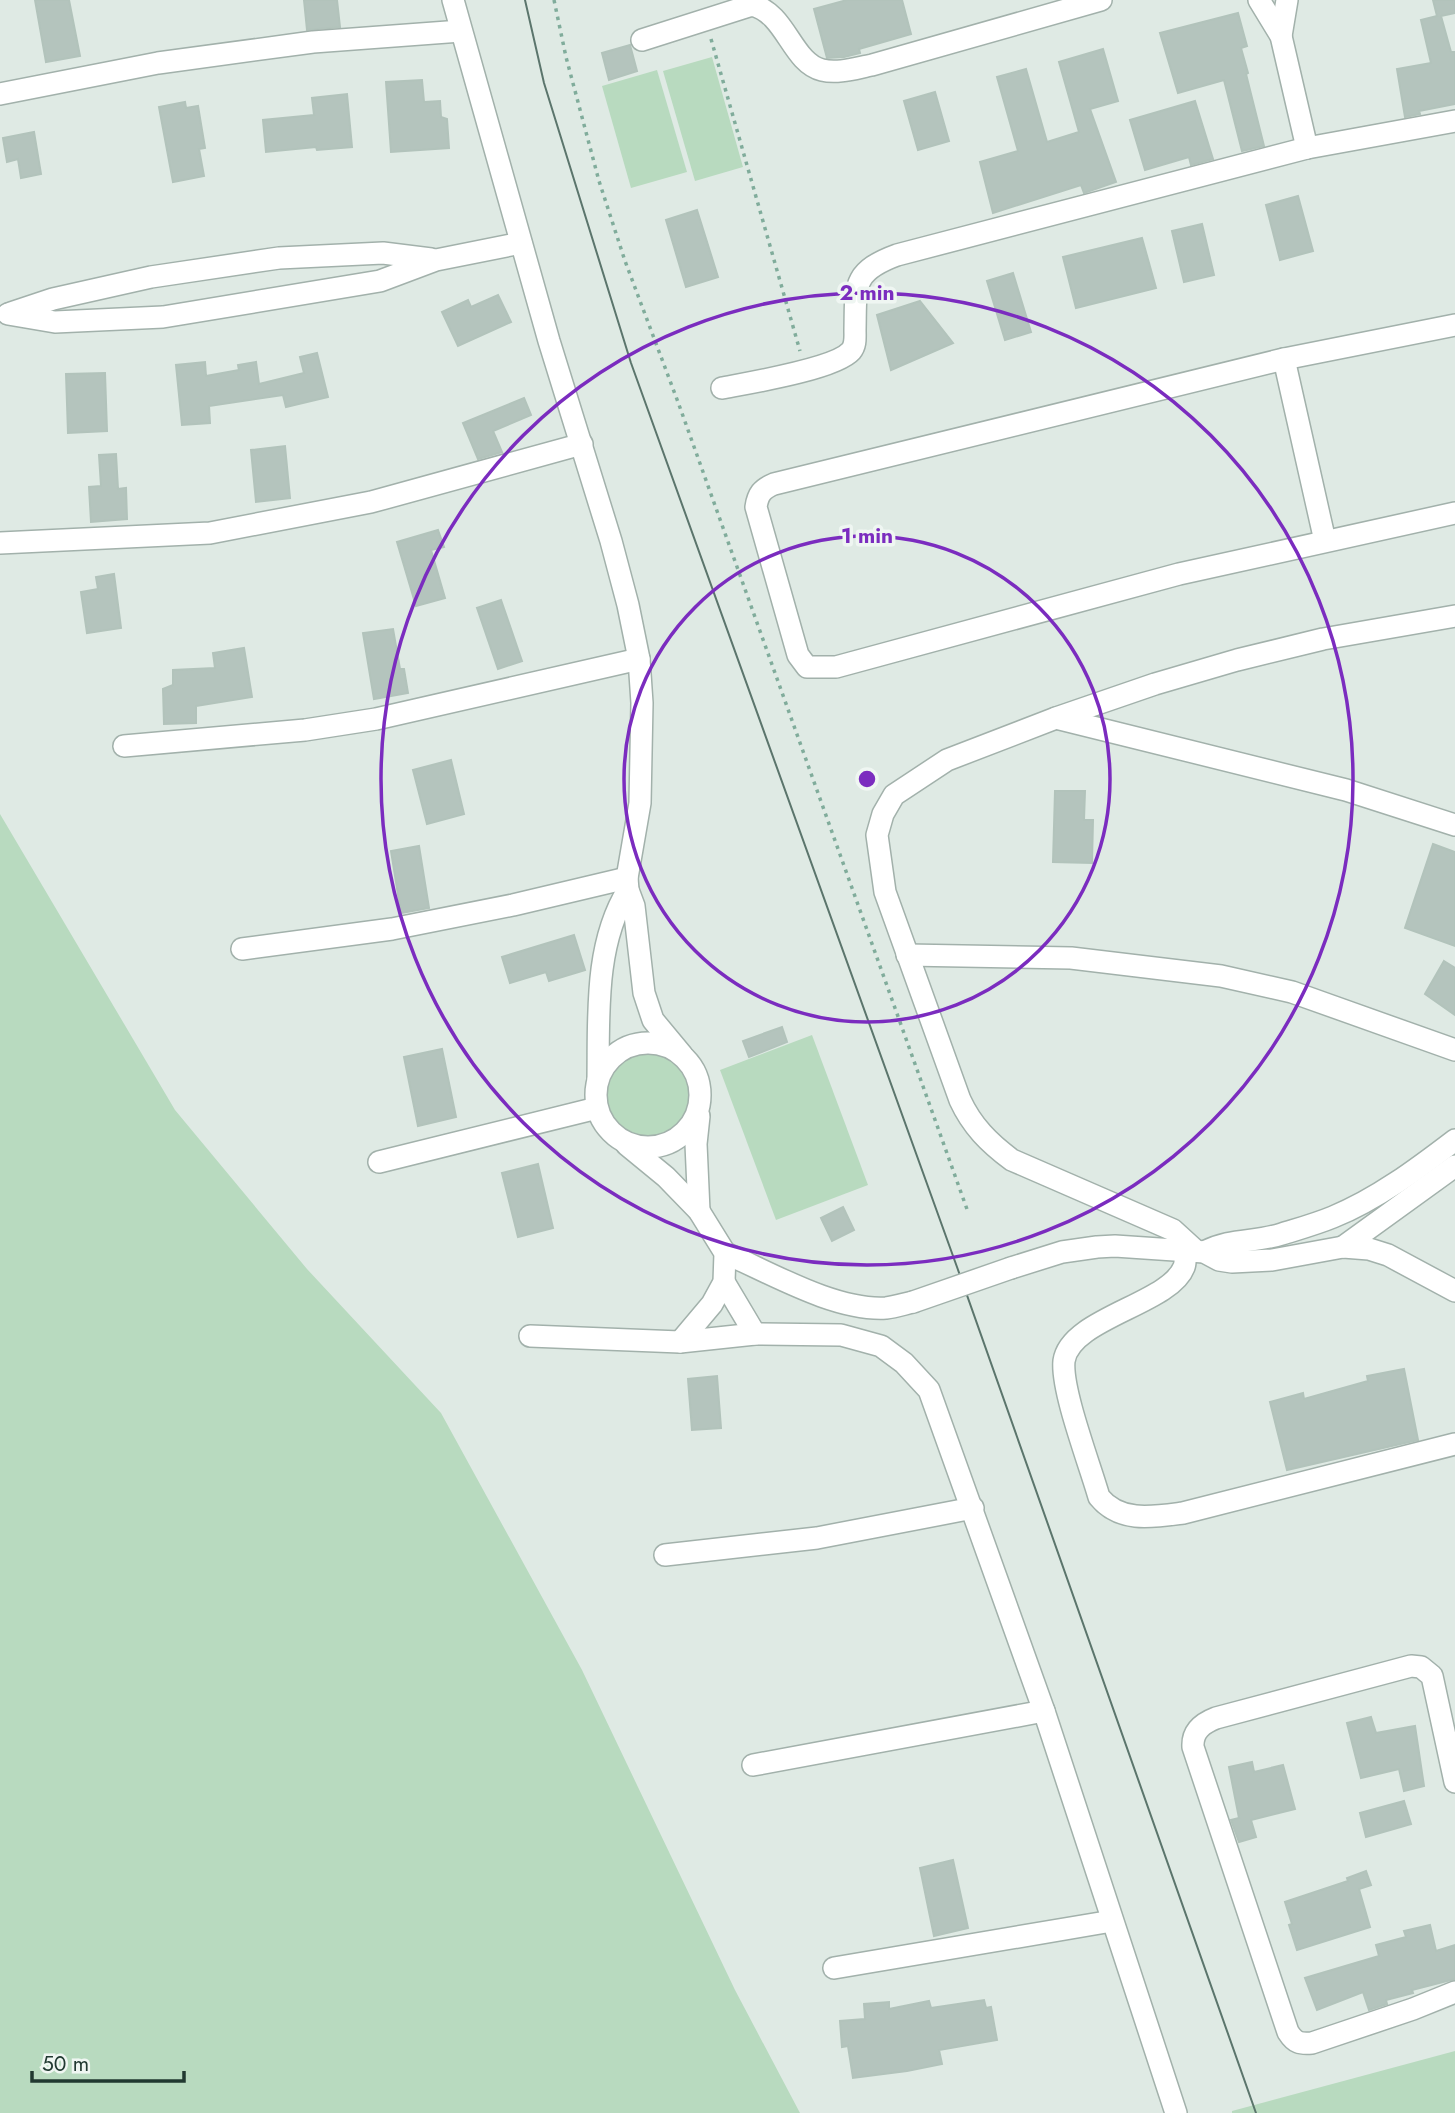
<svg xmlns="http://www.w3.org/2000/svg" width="1455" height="2113" viewBox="0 0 1455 2113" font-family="Jost,sans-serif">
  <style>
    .green { fill: #b8dabf }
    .building { fill: #b4c4bd; stroke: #b2c3bb; stroke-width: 2 }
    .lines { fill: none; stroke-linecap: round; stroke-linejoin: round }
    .minor-casing { stroke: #a2b1ab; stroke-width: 24 }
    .path { stroke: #80ac9b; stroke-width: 3.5; stroke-dasharray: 3.5 5; stroke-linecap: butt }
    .minor { stroke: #fff; stroke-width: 21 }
    .tram { stroke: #5b756c; stroke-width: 2 }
    .minor-bridge-casing { stroke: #a2b1ab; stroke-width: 24; stroke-linecap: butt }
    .minor-bridge { stroke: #fff; stroke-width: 21 }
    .ring { fill: none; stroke: #7b2cbf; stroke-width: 3.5 }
    .centre { fill: #7b2cbf; stroke: #eff6f2; stroke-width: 3.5 }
    .ring-label { font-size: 21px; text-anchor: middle; font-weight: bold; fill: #7b2cbf; stroke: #eff6f2; stroke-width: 7; stroke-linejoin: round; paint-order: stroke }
  </style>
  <rect width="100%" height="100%" fill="#dfeae4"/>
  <g class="green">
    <path d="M 712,57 L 743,167 L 695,181 L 663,71 Z"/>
    <path d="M 657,70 L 687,172 L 631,188 L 602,86 Z"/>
    <path d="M 0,814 L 175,1110 L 307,1269 L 441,1413 L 582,1670 L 735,1990 L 800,2113 L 0,2113 Z"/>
    <path d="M 812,1035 L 868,1185 L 776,1220 L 720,1070 Z"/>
    <circle cx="648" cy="1095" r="43"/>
    <path d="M 1455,2051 L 1455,2113 L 1232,2113 L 1232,2111 Z"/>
  </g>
  <g class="building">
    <path d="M 35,0 L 69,0 L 80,56 L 46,62 Z"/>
    <path d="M 304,0 L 337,0 L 340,27 L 307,30 Z"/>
    <path d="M 847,0 L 902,0 L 911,34 L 859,49 L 860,53 L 844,57 L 827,58 L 814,9 Z"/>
    <path d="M 1433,0 L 1455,0 L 1455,13 L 1441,16 L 1451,52 L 1455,52 L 1455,104 L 1419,111 L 1420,114 L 1405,117 L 1397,69 L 1431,63 L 1421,20 L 1437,16 Z"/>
    <path d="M 1238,13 L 1247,46 L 1241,48 L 1248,73 L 1246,74 L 1264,146 L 1242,151 L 1224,80 L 1178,93 L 1160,33 Z"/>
    <path d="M 630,45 L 637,71 L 609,80 L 602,53 Z"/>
    <path d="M 1103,49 L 1118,101 L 1090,109 L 1116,182 L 1084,193 L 1081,185 L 993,213 L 980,162 L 1018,151 L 997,77 L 1026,69 L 1047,142 L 1079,132 L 1059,62 Z"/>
    <path d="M 422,80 L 424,102 L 440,101 L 441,117 L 447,119 L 449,148 L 391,152 L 386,82 Z"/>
    <path d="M 935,92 L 949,141 L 918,150 L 904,101 Z"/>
    <path d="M 347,94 L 352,147 L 317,150 L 316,147 L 266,152 L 263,120 L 314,115 L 312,98 Z"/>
    <path d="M 1195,101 L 1213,159 L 1191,165 L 1189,157 L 1145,170 L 1130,120 Z"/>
    <path d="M 185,102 L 186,108 L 198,106 L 205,148 L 199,149 L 204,176 L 173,182 L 159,107 Z"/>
    <path d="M 34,132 L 41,174 L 21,178 L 18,159 L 7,162 L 3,138 Z"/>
    <path d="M 1298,196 L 1313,251 L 1280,260 L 1266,205 Z"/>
    <path d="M 697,210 L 718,277 L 686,287 L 666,220 Z"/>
    <path d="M 1202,224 L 1214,275 L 1184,282 L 1172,231 Z"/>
    <path d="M 1142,238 L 1156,288 L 1076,308 L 1063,257 Z"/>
    <path d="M 1013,273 L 1031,332 L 1005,340 L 987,281 Z"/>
    <path d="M 498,295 L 511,322 L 458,346 L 442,312 L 468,300 L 471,307 Z"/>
    <path d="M 920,301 L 953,343 L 891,370 L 877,315 Z"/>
    <path d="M 317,353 L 328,397 L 286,407 L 283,395 L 209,406 L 210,423 L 182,425 L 176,365 L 205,362 L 206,376 L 239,370 L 238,365 L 256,362 L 259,384 L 304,373 L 300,357 Z"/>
    <path d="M 105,373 L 107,431 L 68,433 L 66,374 Z"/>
    <path d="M 524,398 L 531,415 L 493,431 L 502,452 L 478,459 L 463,423 Z"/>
    <path d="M 285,446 L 290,498 L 256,502 L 251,450 Z"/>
    <path d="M 116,454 L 118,489 L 126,488 L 127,519 L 91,522 L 89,487 L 101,486 L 99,455 Z"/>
    <path d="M 438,530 L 444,547 L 431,550 L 445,598 L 416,606 L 397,542 Z"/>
    <path d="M 114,574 L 121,628 L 87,633 L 81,592 L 98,589 L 96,577 Z"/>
    <path d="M 501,600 L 522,661 L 498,669 L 477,608 Z"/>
    <path d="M 393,629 L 400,669 L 404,669 L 408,693 L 374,699 L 363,633 Z"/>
    <path d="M 244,648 L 252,697 L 196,706 L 196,723 L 164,724 L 163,689 L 173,685 L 173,670 L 215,668 L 213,653 Z"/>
    <path d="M 451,760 L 464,814 L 427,824 L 413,770 Z"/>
    <path d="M 1055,791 L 1085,791 L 1084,820 L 1093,820 L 1092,863 L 1053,862 Z"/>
    <path d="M 1433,844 L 1455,852 L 1455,946 L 1405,928 Z"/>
    <path d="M 419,846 L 429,908 L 401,913 L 391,851 Z"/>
    <path d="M 574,935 L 585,970 L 549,981 L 546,972 L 510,983 L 502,957 Z"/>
    <path d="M 1444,961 L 1455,968 L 1455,1015 L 1425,994 Z"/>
    <path d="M 782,1027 L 787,1042 L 749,1057 L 743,1041 Z"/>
    <path d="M 442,1049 L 456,1117 L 418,1126 L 404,1057 Z"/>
    <path d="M 538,1164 L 553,1228 L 518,1237 L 502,1173 Z"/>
    <path d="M 843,1207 L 854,1230 L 832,1241 L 821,1218 Z"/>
    <path d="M 1404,1369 L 1418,1440 L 1287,1470 L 1270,1402 L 1303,1393 L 1304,1399 L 1368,1381 L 1367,1376 Z"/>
    <path d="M 717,1376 L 721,1428 L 692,1430 L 688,1379 Z"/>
    <path d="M 1371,1717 L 1376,1733 L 1415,1726 L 1424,1786 L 1404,1791 L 1399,1769 L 1361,1778 L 1347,1723 Z"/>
    <path d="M 1252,1762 L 1254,1772 L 1283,1765 L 1295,1809 L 1251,1820 L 1256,1837 L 1239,1842 L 1231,1820 L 1239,1818 L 1229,1767 Z"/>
    <path d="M 1404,1801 L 1411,1824 L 1366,1837 L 1360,1813 Z"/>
    <path d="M 953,1860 L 968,1928 L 934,1936 L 920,1868 Z"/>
    <path d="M 1366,1871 L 1371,1885 L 1359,1889 L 1370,1927 L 1297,1950 L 1289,1925 L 1292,1924 L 1285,1902 L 1348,1881 L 1347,1878 Z"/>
    <path d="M 1430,1925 L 1436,1951 L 1455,1945 L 1455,1979 L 1412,1990 L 1413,1993 L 1386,2000 L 1387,2004 L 1369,2010 L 1363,1992 L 1317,2010 L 1305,1978 L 1379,1956 L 1376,1945 L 1406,1937 L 1404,1931 Z"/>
    <path d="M 984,2000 L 986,2008 L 991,2007 L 997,2040 L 939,2050 L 942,2064 L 907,2071 L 853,2078 L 848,2046 L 842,2047 L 840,2021 L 865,2019 L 864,2004 L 889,2002 L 889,2009 L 929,2001 L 931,2008 Z"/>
  </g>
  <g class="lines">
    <g class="minor-casing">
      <g id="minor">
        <path d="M 453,0 L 549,341 L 611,541 L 628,605 L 639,659 L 642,703 L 640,803 L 627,878 L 628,890 L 634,906 L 644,993 L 653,1020 L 682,1055"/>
        <path d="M 1259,0 L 1281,36 L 1307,148"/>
        <path d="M 1281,36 L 1287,0"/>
        <path d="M 642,40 L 752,5 C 786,13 792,63 822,70 C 838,74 856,68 872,65 L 1101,0"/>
        <path d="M 0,94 L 158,63 L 313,42 L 461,31"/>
        <path d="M 11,313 L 53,299 L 151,277 L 279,258 L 383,253 L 431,259"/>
        <path d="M 8,314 L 55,322 L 163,317 L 380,281 L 436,260 L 521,243"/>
        <path d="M 1455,325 L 1284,359 L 774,484 C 762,489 758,494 756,507 L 798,655 L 807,667 L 836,667 L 1179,574 L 1455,513"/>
        <path d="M 1284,359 L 1325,541"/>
        <path d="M 722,388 C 748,383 835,369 851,351 C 856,345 855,338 855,330 C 856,287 851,272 897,255 L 1307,148 L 1455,121"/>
        <path d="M 0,543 L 210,533 L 371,502 L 582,444"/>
        <path d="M 1056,718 L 1346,790 L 1455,825"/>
        <path d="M 124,746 L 305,730 L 376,719 L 639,659"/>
        <path d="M 242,949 L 392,929 L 513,905 L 627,878"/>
        <path d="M 907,955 L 1071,958 L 1221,976 L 1292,992 L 1455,1050"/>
        <circle cx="648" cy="1095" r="52"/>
        <path d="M 598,1079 C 599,1016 594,945 628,890"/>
        <path d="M 699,1116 L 696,1144 L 699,1211"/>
        <path d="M 627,1145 L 666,1177 L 699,1211 L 725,1253 L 724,1282 L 712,1304 L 680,1342"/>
        <path d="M 379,1162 L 597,1108"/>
        <path d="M 1343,1247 L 1455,1166"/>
        <path d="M 1185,1251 C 1185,1255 1186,1262 1184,1267 C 1170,1304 1070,1318 1064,1361 C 1061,1390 1090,1465 1099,1497 C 1120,1523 1153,1517 1183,1513 L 1455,1444"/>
        <path d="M 1196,1251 L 1173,1230 L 1012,1160 C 989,1143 972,1126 960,1100 L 885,892 L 877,835 L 883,814 L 894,795 L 947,760 L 1056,718 L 1155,684 L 1237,660 L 1323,639 L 1455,616"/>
        <path d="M 1204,1252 C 1232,1238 1254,1243 1282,1234 C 1298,1229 1316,1224 1333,1217 C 1377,1199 1417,1169 1455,1140"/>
        <path d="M 725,1253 C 771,1273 835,1311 886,1308 C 895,1307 904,1304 913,1302"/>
        <path d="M 1011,1268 L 1062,1252 L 1097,1247 L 1115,1246 L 1204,1252 L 1219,1260 L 1232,1262 L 1272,1260 L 1343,1247 L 1369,1249 L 1388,1255 L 1455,1291"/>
        <path d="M 724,1282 L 755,1334"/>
        <path d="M 530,1336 L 680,1342 L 755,1334 L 841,1335 L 881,1346 L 904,1363 L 929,1390 L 1044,1711 L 1176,2113"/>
        <path d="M 665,1555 L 817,1538 L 973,1508"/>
        <path d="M 753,1765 L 1044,1711"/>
        <path d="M 1455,1782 L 1432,1676 L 1421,1667 L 1411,1666 L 1216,1718 C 1203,1723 1192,1731 1193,1747 L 1288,2032 C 1295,2043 1300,2044 1312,2043 L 1413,2009 L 1455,1992"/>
        <path d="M 834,1968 L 1112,1921"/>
      </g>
    </g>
    <g class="path">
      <path d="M 554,0 L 566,57 L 599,181 L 625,261 L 678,402 L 968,1212"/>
      <path d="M 711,39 L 800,351"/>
    </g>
    <use href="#minor" class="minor"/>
    <path class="tram" d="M 525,0 L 544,83 L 631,363 L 957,1267 L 1256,2113"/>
    <g class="minor-bridge-casing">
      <path id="minor-bridge" d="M 913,1302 L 1011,1268"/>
    </g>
    <use href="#minor-bridge" class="minor-bridge"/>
  </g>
  <g class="ring">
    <circle cx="867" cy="779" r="243"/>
    <circle cx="867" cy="779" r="486"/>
  </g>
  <circle cx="867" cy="779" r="10" class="centre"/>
  <g class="ring-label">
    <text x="867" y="300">2 min</text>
    <text x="867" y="543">1 min</text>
  </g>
  <path d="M32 2071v10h152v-10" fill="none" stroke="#213931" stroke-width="3.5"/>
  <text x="42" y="2071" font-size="21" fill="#213931" stroke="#eff6f2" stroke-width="5" paint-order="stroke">50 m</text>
</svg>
